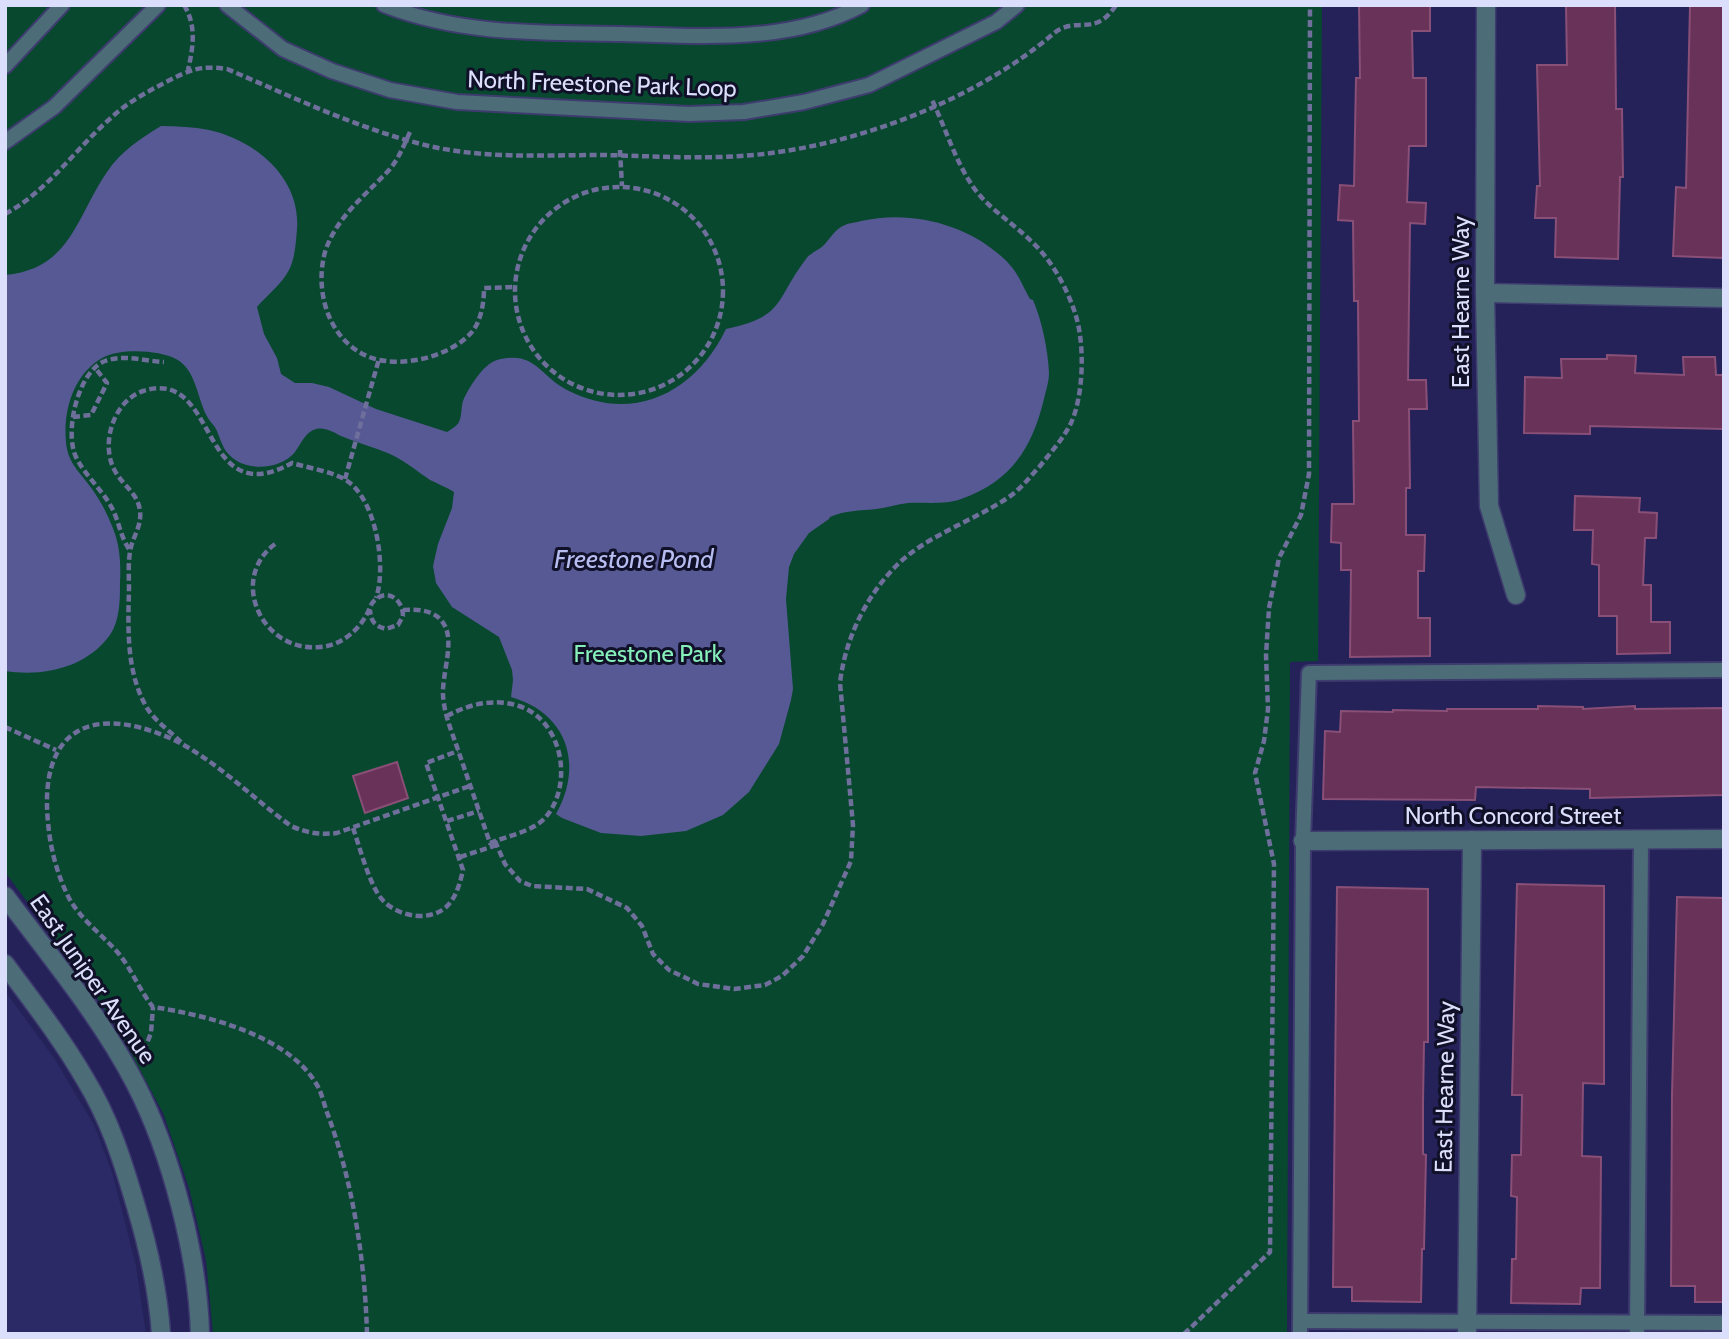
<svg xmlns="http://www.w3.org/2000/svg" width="1729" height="1339" viewBox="0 0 1729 1339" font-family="Cabin,sans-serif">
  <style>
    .built { fill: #2b2966 }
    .green { fill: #08482e }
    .water { fill: #565994 }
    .building { fill: #693259; stroke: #894f77; stroke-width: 2 }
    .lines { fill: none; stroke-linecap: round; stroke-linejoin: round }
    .service-casing { stroke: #3e3c6f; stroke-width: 18 }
    .minor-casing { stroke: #3e3c6f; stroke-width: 21 }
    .tertiary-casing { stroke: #3e3c6f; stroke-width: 21 }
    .path { stroke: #6f6f9b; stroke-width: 4.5; stroke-dasharray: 7 3.5; stroke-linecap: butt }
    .service { stroke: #4c6d78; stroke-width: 14 }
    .minor { stroke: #4c6d78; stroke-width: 18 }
    .tertiary { stroke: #4c6d78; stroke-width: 18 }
    .labels { text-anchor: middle; stroke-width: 6; stroke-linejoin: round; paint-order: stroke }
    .street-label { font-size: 24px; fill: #dcdffb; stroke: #101028 }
    .park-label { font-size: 24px; fill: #87efba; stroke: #101028 }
    .water-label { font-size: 26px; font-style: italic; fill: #b8bdf1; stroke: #101028 }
  </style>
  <rect width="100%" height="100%" fill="#242258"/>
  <path class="built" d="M 5,991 L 54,1058 L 94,1125 L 113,1175 L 136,1266 L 146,1334 L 5,1334 Z"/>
  <path class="green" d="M 5,5 L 1322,5 L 1318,661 L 1290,662 L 1287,1334 L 213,1334 L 206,1260 L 189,1188 L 163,1113 L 118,1029 L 75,966 L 5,872 Z"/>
  <path class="water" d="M 161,126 C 177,126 193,127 209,130 C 255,140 301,178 297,229 C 296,241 295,259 289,270 C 282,284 267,295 257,307 L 264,334 L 277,358 L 281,374 L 295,383 L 312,383 L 329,387 L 376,409 L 447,432 C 450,430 457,426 459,422 C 462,416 461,407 463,401 C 468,389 483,364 497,360 C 535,350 539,375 567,390 C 633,424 695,393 726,329 C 786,316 774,301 806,259 C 810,253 817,251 823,246 C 829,240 833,232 841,227 C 847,223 854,223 861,221 C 909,210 964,223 1001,256 C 1018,271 1020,281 1030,299 L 1033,300 C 1042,321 1048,350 1049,373 C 1049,382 1046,390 1044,399 C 1032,449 1010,482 961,499 C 945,505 924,502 908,503 C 897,504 887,508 876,509 C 859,511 846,510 830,517 L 829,519 L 809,533 L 794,554 L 789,567 L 786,599 L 793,689 L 791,700 L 779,744 L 749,792 L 723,815 L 686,831 L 641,836 L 601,833 L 562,818 L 556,814 C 584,764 567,713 511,697 L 513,680 L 512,670 L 499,637 L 452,607 L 436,583 L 433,566 L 438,544 L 452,508 L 454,492 C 446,487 438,484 430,480 C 417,471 405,461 390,454 C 374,447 357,443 341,436 C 333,432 325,427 316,429 C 305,432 301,444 295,452 C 282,468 254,471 237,461 C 224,453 222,444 217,431 C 215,426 211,423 208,418 C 197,400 197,370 176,359 C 160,350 121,348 104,357 C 73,373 61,414 67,449 C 70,465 83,476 92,489 C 100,500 107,513 112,526 C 120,544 121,564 120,583 C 120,600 120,620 110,635 C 86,668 43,677 5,671 L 5,275 C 71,269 76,217 107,172 C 121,151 140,139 161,126 Z"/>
  <g class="building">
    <path d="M 1359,5 L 1430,5 L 1430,31 L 1412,31 L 1413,78 L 1426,78 L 1426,146 L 1409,146 L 1407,202 L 1426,203 L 1425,224 L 1410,223 L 1408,380 L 1426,380 L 1427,409 L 1409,409 L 1410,488 L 1406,488 L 1406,535 L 1425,535 L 1424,571 L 1418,571 L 1418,618 L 1430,618 L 1430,656 L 1350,657 L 1351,570 L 1341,570 L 1341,543 L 1331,542 L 1332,504 L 1354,504 L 1353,421 L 1359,421 L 1358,301 L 1354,301 L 1353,221 L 1338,220 L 1340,185 L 1354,186 L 1356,78 L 1360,78 Z"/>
    <path d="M 1566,5 L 1615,5 L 1616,109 L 1622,109 L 1623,177 L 1620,177 L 1618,259 L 1555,257 L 1556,218 L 1535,218 L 1537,186 L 1540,186 L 1537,65 L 1567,65 Z"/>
    <path d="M 1690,5 L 1724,5 L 1724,258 L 1673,256 L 1676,187 L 1686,188 Z"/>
    <path d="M 1607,355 L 1636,356 L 1635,373 L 1684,375 L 1683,357 L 1715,357 L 1716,375 L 1724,375 L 1724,429 L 1590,426 L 1590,434 L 1524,433 L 1525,377 L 1562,378 L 1561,359 L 1607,359 Z"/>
    <path d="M 1575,496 L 1640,498 L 1639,512 L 1657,513 L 1656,538 L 1645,538 L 1643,585 L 1651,585 L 1651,622 L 1670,622 L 1670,653 L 1617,654 L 1617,616 L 1599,616 L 1599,565 L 1592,564 L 1593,530 L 1574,530 Z"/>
    <path d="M 1538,706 L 1583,707 L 1583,709 L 1635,706 L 1635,709 L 1724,708 L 1724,795 L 1590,798 L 1590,789 L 1476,787 L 1475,800 L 1323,799 L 1325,731 L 1340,732 L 1341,711 L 1393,712 L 1393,710 L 1447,711 L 1447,709 L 1538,709 Z"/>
    <path d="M 397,762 L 408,798 L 365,813 L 353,776 Z"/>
    <path d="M 1517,884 L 1604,886 L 1604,1084 L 1583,1083 L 1582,1156 L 1601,1157 L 1600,1288 L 1581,1288 L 1580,1304 L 1511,1303 L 1512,1259 L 1516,1259 L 1517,1197 L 1511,1196 L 1512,1155 L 1521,1155 L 1522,1095 L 1512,1095 Z"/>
    <path d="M 1337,887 L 1428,889 L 1428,1042 L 1424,1042 L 1423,1103 L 1423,1154 L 1426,1155 L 1424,1249 L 1422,1249 L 1421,1302 L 1352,1301 L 1352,1287 L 1333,1287 Z"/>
    <path d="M 1677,897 L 1724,898 L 1724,1302 L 1695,1302 L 1695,1286 L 1671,1286 L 1672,1095 Z"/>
  </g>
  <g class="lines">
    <g class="service-casing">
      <g id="service">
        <path d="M 227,5 L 283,49 L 332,71 L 390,90 L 457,102 L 689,114 L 744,112 L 804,102 L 869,85 L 996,22 L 1017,5"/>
        <path d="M 384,5 C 460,35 542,33 621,34 C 701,36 790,44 862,5"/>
        <path d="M 5,66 L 62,5"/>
        <path d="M 5,142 L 54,107 L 158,5"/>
        <path d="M 1300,1321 L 1724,1323"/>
        <path d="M 1300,1334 L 1303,841 L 1309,673 L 1724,670"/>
        <path d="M 1637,1334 L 1641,841"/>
      </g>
    </g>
    <g class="minor-casing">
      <g id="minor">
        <path d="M 1486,5 L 1485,293 L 1489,506 L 1516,595"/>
        <path d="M 1485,293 L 1724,298"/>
        <path d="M 1303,841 L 1724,839"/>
        <path d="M 1467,1334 L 1472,840"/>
      </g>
    </g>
    <g class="tertiary-casing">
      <g id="tertiary">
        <path d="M 5,896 C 49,955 101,1017 135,1083 C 171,1152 198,1256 200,1334"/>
        <path d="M 5,964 C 33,1002 62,1039 85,1079 C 109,1118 122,1159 135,1203 C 148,1246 158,1288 161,1334"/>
      </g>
    </g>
    <g class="path">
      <path d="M 184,5 C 197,26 193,48 188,70"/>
      <path d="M 410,132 C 404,145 399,158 390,169 C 366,195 336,217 325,252 C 314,292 329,343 372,358 C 402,368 449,357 471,333 C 481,322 484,303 484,288 L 515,287"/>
      <path d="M 620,150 L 622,186"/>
      <circle cx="619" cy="291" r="104"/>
      <path d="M 5,214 C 48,191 76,148 112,117 C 128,102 147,92 166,82 C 190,70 199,65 227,69 C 293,97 358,129 429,146 C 486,159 545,155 603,155 C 649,156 696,159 741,156 C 847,149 972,103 1053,34 C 1077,14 1094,39 1116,5"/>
      <path d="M 73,417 L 91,415 L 107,383 L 96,369"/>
      <path d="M 345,479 L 379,359"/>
      <path d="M 275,544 C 228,579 262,653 320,647 C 340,646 358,631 367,614 C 370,609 370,604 375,600 C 388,588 403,600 403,616 L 398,625 L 386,629 C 375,626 371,622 370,610"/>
      <path d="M 129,549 C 121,537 119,523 113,510 C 103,490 85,476 76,457 C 64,432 78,371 105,361 C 124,354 144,361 164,362"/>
      <path d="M 403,610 C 419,609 437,610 445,626 C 454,644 442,674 443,695 C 444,713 451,730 457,747 C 468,779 479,811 490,843 C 507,836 531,832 544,819 C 574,787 564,721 519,706 C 494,698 469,704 447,716"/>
      <path d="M 5,727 L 56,750"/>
      <path d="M 181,742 C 171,732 155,721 147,708 C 126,672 128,629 129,589 C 129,577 128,564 130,552 C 132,537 142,527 140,511 C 138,493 123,486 115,471 C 100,445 113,401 143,391 C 220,366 198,515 292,463 C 309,468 329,471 344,479 C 376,496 387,567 376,598"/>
      <path d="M 447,821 L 479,811"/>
      <path d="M 353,828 C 360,848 367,876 378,894 C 390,914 425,924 445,908 C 456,899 460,883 463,870 L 426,763 L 458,751"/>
      <path d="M 495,841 L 505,864 L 520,881 L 532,886 L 587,889 L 627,908 L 642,926 L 653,954 L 669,970 L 684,977 L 698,984 L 734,989 L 765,985 L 782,976 L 803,956 L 823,924 L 851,861 L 853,825 L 840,683 C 845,639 866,596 897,565 C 925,537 972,521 1006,499 C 1020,490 1029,478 1040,466 C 1051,452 1063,439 1071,423 C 1084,395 1085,342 1075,313 C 1067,288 1051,259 1031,241 C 1011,221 985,207 970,182 C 954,157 945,127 932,100"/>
      <path d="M 460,857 L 497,845"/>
      <path d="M 144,1051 L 151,1033 L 153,1007"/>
      <path d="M 367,1334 C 365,1261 353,1183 328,1115 C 324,1105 322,1093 317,1085 C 288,1035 206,1015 153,1007 C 140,991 132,970 119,954 C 102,934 78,918 67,894 C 56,871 50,846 48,822 C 39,731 89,703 170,738 C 215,759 251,797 291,826 C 307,833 320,835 337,833 L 470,786"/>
      <path d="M 1184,1334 L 1270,1252 L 1274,864 L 1255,773 L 1264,741 L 1268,709 L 1266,655 L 1269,608 L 1279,558 L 1301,515 L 1309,474 L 1310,5"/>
    </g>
    <use href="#service" class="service"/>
    <use href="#minor" class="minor"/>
    <use href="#tertiary" class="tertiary"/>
  </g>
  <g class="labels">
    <g class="street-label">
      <text transform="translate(602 84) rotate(2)" y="8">North Freestone Park Loop</text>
      <text transform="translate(1461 302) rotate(-90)" y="8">East Hearne Way</text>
      <text x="1513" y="824">North Concord Street</text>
      <text transform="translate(93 979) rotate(55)" y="8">East Juniper Avenue</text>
      <text transform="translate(1445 1087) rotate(-89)" y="8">East Hearne Way</text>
    </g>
    <g class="park-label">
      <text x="648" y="662">Freestone Park</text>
    </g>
    <g class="water-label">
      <text x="634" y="568">Freestone Pond</text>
    </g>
  </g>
  <rect width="1729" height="1339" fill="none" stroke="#dcdffb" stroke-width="14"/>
</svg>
